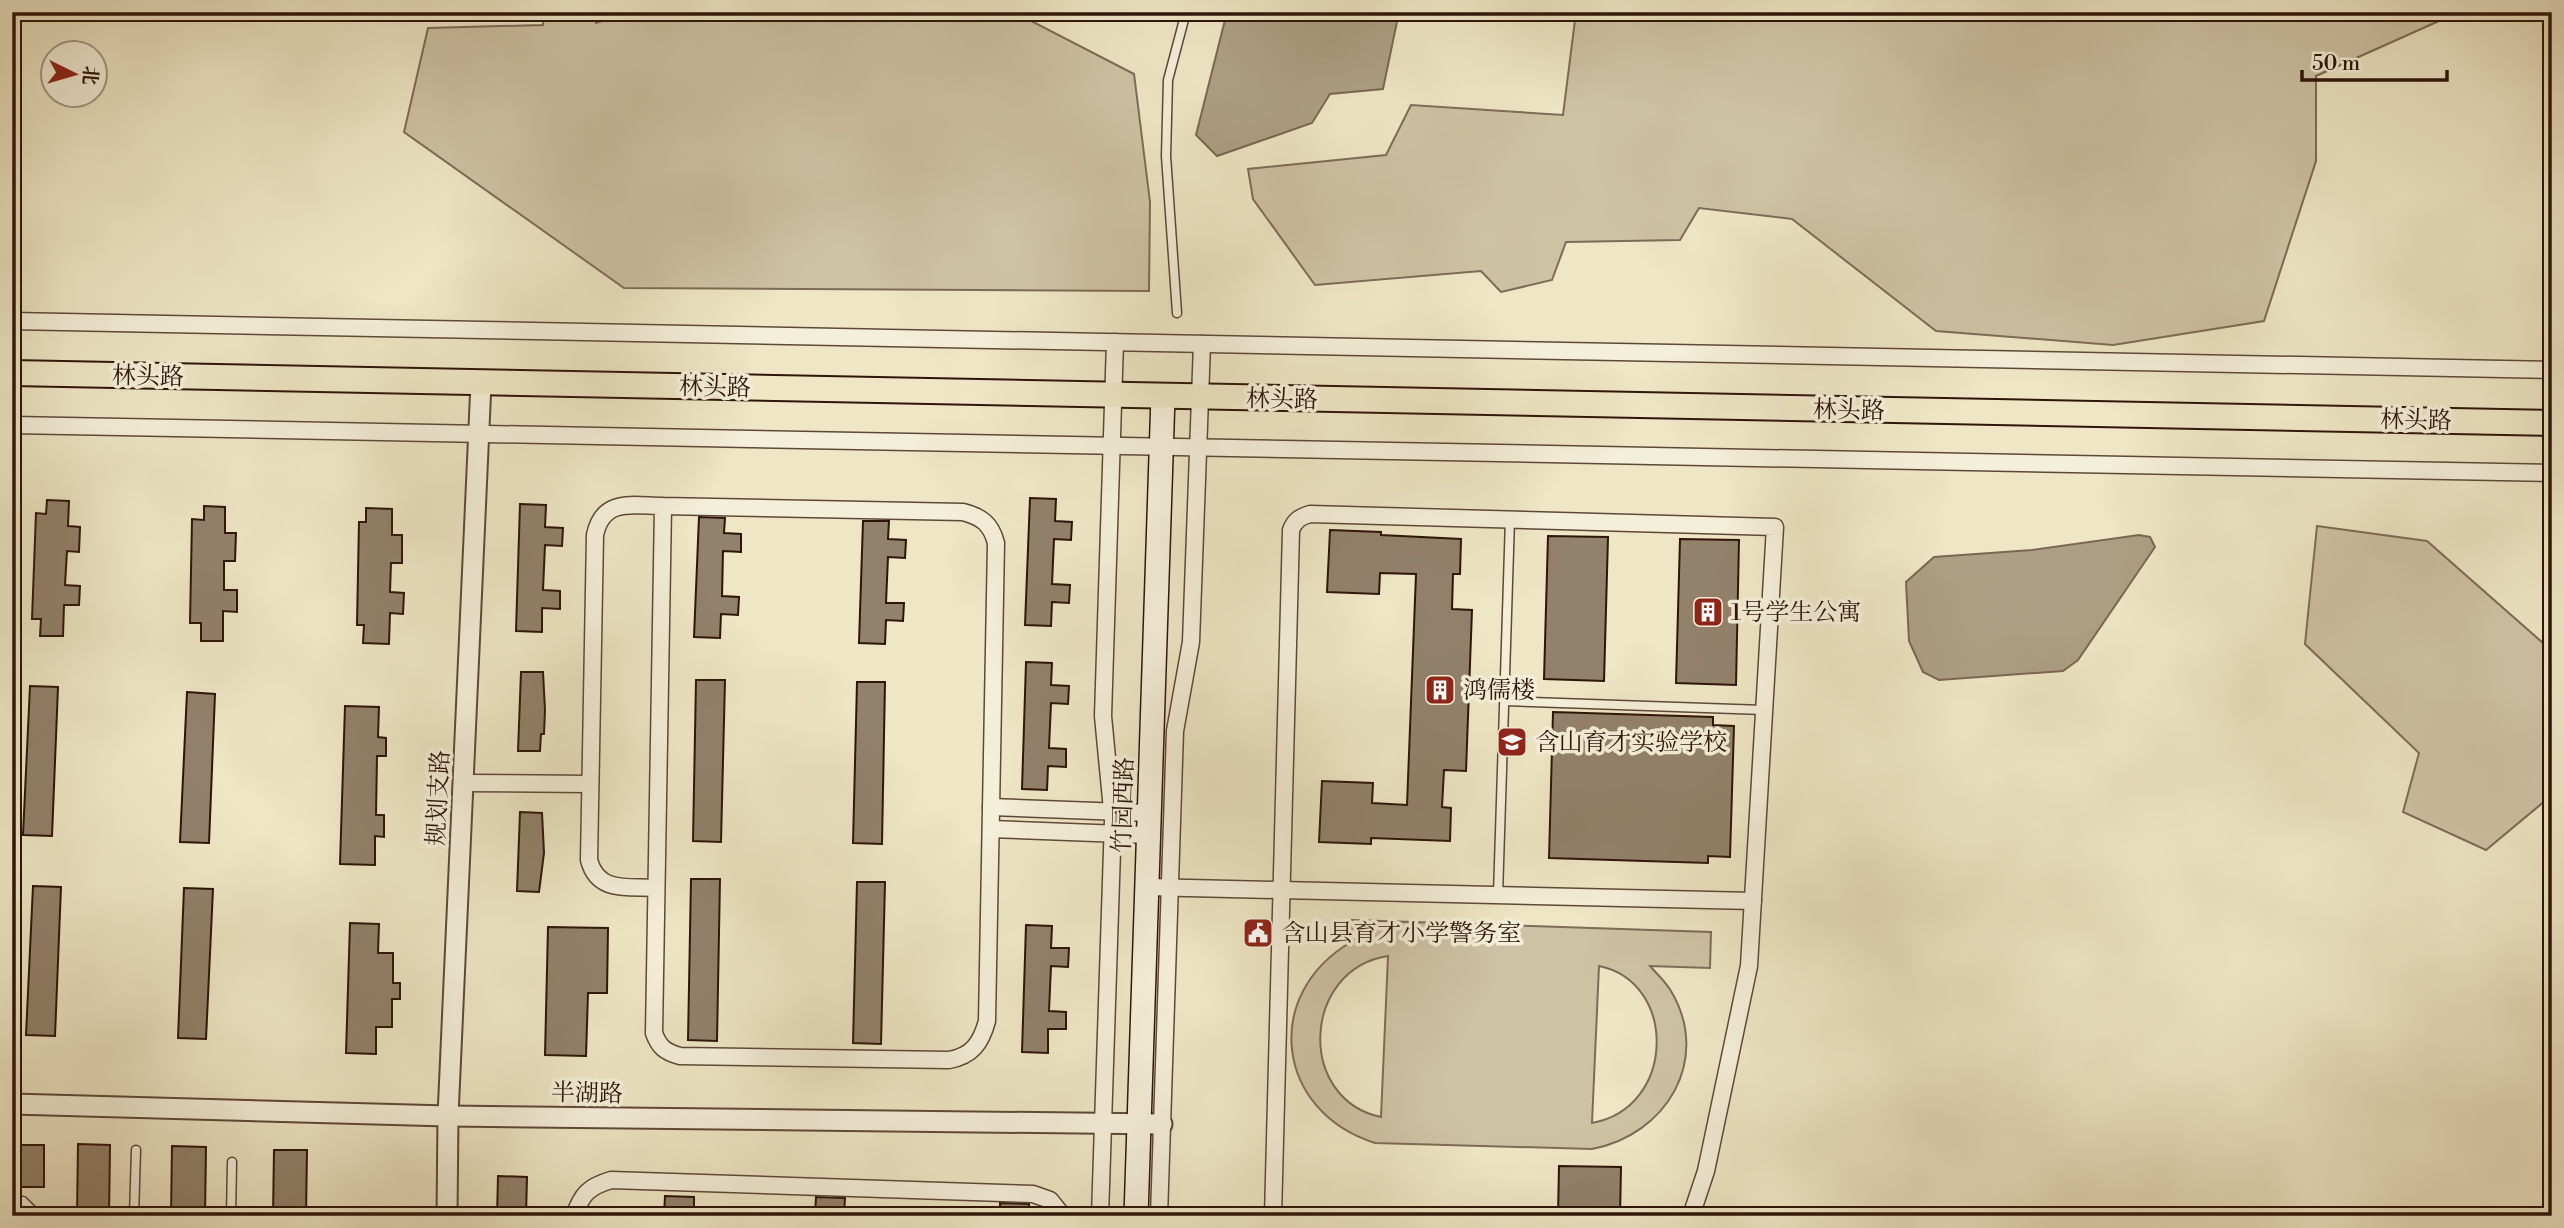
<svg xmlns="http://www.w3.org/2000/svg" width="2564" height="1228" viewBox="0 0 2564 1228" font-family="'Libre Bodoni','Noto Serif SC',serif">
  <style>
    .green { fill: #cec2a5; stroke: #7e6b58; stroke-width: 2; fill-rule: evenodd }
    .water { fill: #ad9f85; stroke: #7b6754; stroke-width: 2 }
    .building { fill: #92816b; stroke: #2f140a; stroke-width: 2 }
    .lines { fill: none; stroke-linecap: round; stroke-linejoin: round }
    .service-casing { stroke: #5f4839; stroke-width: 11 }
    .minor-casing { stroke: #5f4839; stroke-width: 19 }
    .tertiary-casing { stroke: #5f4839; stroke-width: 23 }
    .secondary-casing { stroke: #2f140a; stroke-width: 26 }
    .primary-casing { stroke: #2f140a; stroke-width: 28 }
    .service { stroke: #f4efd9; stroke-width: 8 }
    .minor { stroke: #f4efd9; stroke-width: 16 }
    .tertiary { stroke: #f4efd9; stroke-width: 19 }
    .secondary { stroke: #f4efd9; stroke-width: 23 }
    .primary { stroke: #eee6c5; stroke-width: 24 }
    .labels { text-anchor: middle; stroke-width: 7; stroke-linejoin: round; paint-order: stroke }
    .street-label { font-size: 24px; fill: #2f140a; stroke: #f4efd9 }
    .poi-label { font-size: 24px; fill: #2f140a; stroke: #f4efd9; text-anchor: start }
  </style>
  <rect width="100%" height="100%" fill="#eee6c5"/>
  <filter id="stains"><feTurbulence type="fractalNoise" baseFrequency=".00286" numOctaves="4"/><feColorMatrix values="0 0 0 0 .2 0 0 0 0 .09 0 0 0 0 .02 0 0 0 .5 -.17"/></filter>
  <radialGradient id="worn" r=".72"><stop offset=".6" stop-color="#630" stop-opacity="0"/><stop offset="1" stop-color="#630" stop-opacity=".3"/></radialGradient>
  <g class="green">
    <path d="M 543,12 L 594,12 L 596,23 L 630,12 L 1014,12 L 1134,74 L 1150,202 L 1149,291 L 624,288 L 404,132 L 428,28 L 543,25 Z"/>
    <path d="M 1576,12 L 2459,12 L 2316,76 L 2316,161 L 2264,321 L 2113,345 L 1936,331 L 1792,219 L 1699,208 L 1680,240 L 1566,242 L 1552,280 L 1501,292 L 1481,271 L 1315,285 L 1253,199 L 1248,169 L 1386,155 L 1411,105 L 1563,115 Z"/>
    <path d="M 2317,526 L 2427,541 L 2552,651 L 2552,795 L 2486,850 L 2403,812 L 2419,753 L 2305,644 Z"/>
    <path d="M 1352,920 L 1711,932 L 1710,968 L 1650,966 C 1657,974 1665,981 1671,991 C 1712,1060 1666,1135 1592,1149 L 1375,1143 C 1276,1112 1261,995 1351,942 ZM 1388,956 L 1381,1117 C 1296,1099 1302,969 1388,956 ZM 1599,966 C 1678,982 1676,1108 1592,1123 Z"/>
  </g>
  <g class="water">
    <path d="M 1227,12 L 1399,12 L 1383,89 L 1330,94 L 1312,123 L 1217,156 L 1196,135 Z"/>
    <path d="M 2139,535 L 2150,537 L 2155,547 L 2078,660 L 2063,671 L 1939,680 L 1923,672 L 1909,641 L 1906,582 L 1934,557 L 2032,550 Z"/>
  </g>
  <g class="building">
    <path d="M 1030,498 L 1056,499 L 1055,521 L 1072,522 L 1071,540 L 1054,539 L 1052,584 L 1070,585 L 1069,603 L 1052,602 L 1051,626 L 1025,625 Z"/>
    <path d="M 47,500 L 69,501 L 68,526 L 80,527 L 79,552 L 67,551 L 65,585 L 80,586 L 79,605 L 64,605 L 63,636 L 40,636 L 41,619 L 32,619 L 36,513 L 46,514 Z"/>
    <path d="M 520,504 L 546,505 L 545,527 L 563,528 L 562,546 L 545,545 L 543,590 L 560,591 L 560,609 L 542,608 L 542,632 L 516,631 Z"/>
    <path d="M 204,506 L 225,507 L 225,533 L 236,533 L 235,561 L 224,561 L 224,590 L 237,590 L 237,612 L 223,611 L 223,641 L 201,641 L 201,623 L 190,623 L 192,519 L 204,520 Z"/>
    <path d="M 366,508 L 392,509 L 392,535 L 402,535 L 402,563 L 391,563 L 390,592 L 404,593 L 403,614 L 390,613 L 389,644 L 363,643 L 364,625 L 357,625 L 359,522 L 366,522 Z"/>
    <path d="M 699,517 L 725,518 L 724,533 L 741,534 L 741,552 L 723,551 L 722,596 L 739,597 L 738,615 L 721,614 L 720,638 L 694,637 Z"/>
    <path d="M 863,521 L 889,521 L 888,539 L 906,540 L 905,558 L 888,557 L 886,603 L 904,603 L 903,621 L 886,620 L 885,644 L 859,643 Z"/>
    <path d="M 1330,530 L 1381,532 L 1381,535 L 1461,539 L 1460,574 L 1453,574 L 1452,609 L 1472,610 L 1466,771 L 1444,770 L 1442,807 L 1451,808 L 1450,841 L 1371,838 L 1371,844 L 1319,842 L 1322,781 L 1373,783 L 1372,803 L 1407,805 L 1416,574 L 1380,573 L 1379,594 L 1327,592 Z"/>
    <path d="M 1548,536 L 1608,537 L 1604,681 L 1544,679 Z"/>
    <path d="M 1680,539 L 1739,540 L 1736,685 L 1676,683 Z"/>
    <path d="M 1026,662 L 1052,663 L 1051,685 L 1069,686 L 1068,704 L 1051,703 L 1049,748 L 1066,749 L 1066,767 L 1048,766 L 1047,790 L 1022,789 Z"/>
    <path d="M 521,672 L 543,672 L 545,710 L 544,734 L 541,734 L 540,751 L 518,751 Z"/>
    <path d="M 696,680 L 725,680 L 721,842 L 693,841 Z"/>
    <path d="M 857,682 L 885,682 L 882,844 L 853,843 Z"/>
    <path d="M 30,686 L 58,687 L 52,836 L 23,835 Z"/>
    <path d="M 187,692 L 215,694 L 209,843 L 180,842 Z"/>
    <path d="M 345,706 L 379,707 L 378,737 L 386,738 L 386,756 L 377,756 L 376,815 L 384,815 L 384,837 L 375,836 L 375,865 L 340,864 Z"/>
    <path d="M 1553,712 L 1713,717 L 1713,725 L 1734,726 L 1730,857 L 1708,856 L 1708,863 L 1549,858 Z"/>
    <path d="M 520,812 L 542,813 L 544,853 L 539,892 L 517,891 Z"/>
    <path d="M 691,879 L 720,879 L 717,1041 L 688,1040 Z"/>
    <path d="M 857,882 L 885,882 L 881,1044 L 853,1043 Z"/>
    <path d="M 33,886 L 61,887 L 55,1036 L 26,1035 Z"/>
    <path d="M 184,888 L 213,889 L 206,1039 L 178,1038 Z"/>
    <path d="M 1251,920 L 1265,921 L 1265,945 L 1250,944 Z"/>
    <path d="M 350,923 L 379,924 L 378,953 L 393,953 L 393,983 L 400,983 L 400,999 L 392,999 L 392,1027 L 376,1027 L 376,1054 L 346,1053 Z"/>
    <path d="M 1026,925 L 1052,926 L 1051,948 L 1069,948 L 1068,967 L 1051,966 L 1049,1011 L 1066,1012 L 1066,1029 L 1048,1029 L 1048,1053 L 1022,1052 Z"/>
    <path d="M 548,927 L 608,928 L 607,993 L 588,993 L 586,1056 L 545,1055 Z"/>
    <path d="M 78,1144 L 110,1145 L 109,1216 L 77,1216 Z"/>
    <rect x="12" y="1145" width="32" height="42"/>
    <path d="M 172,1146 L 206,1147 L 205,1216 L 171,1216 Z"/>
    <path d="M 274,1150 L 307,1150 L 306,1216 L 273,1216 Z"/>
    <path d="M 1559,1166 L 1621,1167 L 1620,1216 L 1558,1216 Z"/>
    <path d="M 498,1176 L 527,1177 L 526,1216 L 497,1216 Z"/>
    <path d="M 665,1196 L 694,1197 L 694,1216 L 664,1216 Z"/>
    <path d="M 816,1197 L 845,1198 L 844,1216 L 815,1216 Z"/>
    <path d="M 1000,1203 L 1029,1204 L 1029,1216 L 1000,1216 Z"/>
  </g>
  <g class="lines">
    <g class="service-casing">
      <g id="service">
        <path d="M 1177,313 L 1166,156 L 1168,80 L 1186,12"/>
        <path d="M 1505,701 L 1764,710"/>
        <path d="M 1498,895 L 1510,519"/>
        <path d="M 12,1201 L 23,1201 L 38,1216"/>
        <path d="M 134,1216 L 136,1150"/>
        <path d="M 231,1216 L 232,1162"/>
        <path d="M 330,1216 L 330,1215"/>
      </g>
    </g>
    <g class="minor-casing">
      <g id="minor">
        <path d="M 12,321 L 2552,370"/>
        <path d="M 12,425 L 2552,473"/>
        <path d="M 463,783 L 590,784"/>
        <path d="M 991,807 L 1149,813"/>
        <path d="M 991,829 L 1148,835"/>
        <path d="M 1147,887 L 1753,901"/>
        <path d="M 656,888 C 629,886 598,894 589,860 L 595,535 C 603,497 633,506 663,506 L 963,512 C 982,517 991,524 996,543 L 987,1021 C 981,1043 972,1056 949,1060 L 680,1056 C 665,1052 659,1047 654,1033 L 663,506"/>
        <path d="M 574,1216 C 582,1194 588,1187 611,1180 L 1033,1194 L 1050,1200 L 1063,1216"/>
        <path d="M 1100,1216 L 1113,820 L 1103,716 L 1115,342"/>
        <path d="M 1159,1216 L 1175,731 L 1191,642 L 1202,344"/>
        <path d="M 1273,1216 L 1291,530 C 1295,520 1300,517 1310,514 L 1775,527 L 1749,966 L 1706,1171 L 1691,1216"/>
      </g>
    </g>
    <g class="tertiary-casing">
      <g id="tertiary">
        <path d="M 12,1104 L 448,1116 L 1162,1124"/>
        <path d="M 447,1216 L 448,1116 L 481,383"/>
      </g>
    </g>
    <g class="secondary-casing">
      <path id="secondary" d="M 1136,1216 L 1163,396"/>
    </g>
    <g class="primary-casing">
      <path id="primary" d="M 12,373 L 2552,423"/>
    </g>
    <use href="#service" class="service"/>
    <use href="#minor" class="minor"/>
    <use href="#tertiary" class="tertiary"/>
    <use href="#secondary" class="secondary"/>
    <use href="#primary" class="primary"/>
  </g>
  <defs>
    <g id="building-square" transform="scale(1.575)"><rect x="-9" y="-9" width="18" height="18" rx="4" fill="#8f2418" stroke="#f4efd9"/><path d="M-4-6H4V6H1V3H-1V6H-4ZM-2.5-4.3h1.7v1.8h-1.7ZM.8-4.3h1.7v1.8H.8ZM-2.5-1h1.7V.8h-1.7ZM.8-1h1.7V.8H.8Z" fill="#fff"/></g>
    <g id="school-square" transform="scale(1.575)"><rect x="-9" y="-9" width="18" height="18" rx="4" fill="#8f2418" stroke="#f4efd9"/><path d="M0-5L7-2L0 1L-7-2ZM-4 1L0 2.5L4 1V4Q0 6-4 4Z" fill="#fff"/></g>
    <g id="civic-square" transform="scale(1.575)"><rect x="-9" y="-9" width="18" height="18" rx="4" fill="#8f2418" stroke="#f4efd9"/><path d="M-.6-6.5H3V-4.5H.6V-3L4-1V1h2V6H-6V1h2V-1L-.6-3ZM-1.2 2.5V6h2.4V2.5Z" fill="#fff"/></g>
  </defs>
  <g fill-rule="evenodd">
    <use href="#building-square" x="1708" y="612"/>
    <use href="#building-square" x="1440" y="690"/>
    <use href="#school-square" x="1512" y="742"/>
    <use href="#civic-square" x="1258" y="933"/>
  </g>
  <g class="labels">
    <g class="street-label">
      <text transform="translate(148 376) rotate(1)" y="8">林头路</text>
      <text transform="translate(715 387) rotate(1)" y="8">林头路</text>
      <text transform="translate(1282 399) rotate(1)" y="8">林头路</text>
      <text transform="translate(1849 410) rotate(1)" y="8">林头路</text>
      <text transform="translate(2416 420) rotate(1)" y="8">林头路</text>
      <text transform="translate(438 798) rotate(-87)" y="8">规划支路</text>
      <text transform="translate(1123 805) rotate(-88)" y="8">竹园西路</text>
      <text transform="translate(587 1093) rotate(1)" y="8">半湖路</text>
    </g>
    <g class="poi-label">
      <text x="1731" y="620">1号学生公寓</text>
      <text x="1463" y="698">鸿儒楼</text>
      <text x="1535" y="750">含山育才实验学校</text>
      <text x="1281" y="941">含山县育才小学警务室</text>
    </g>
  </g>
  <rect width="2564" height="1228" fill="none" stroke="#eee6c5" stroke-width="42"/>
  <rect x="14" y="14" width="2536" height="1200" fill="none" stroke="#2f140a" stroke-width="3.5"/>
  <rect x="21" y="21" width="2522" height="1186" fill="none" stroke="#2f140a" stroke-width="2"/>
  <g transform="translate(74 74) rotate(95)"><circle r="33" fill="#f4efd9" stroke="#a59786" stroke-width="2"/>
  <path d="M0-5L12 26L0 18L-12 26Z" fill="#8f2418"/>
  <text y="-10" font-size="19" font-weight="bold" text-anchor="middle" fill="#2f140a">北</text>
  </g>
  <path d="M2302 70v10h145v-10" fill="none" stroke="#2f140a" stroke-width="3.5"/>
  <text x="2312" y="70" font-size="21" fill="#2f140a" stroke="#f4efd9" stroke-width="5" paint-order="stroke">50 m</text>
  <rect width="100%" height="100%" filter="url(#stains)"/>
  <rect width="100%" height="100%" fill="url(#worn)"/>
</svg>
